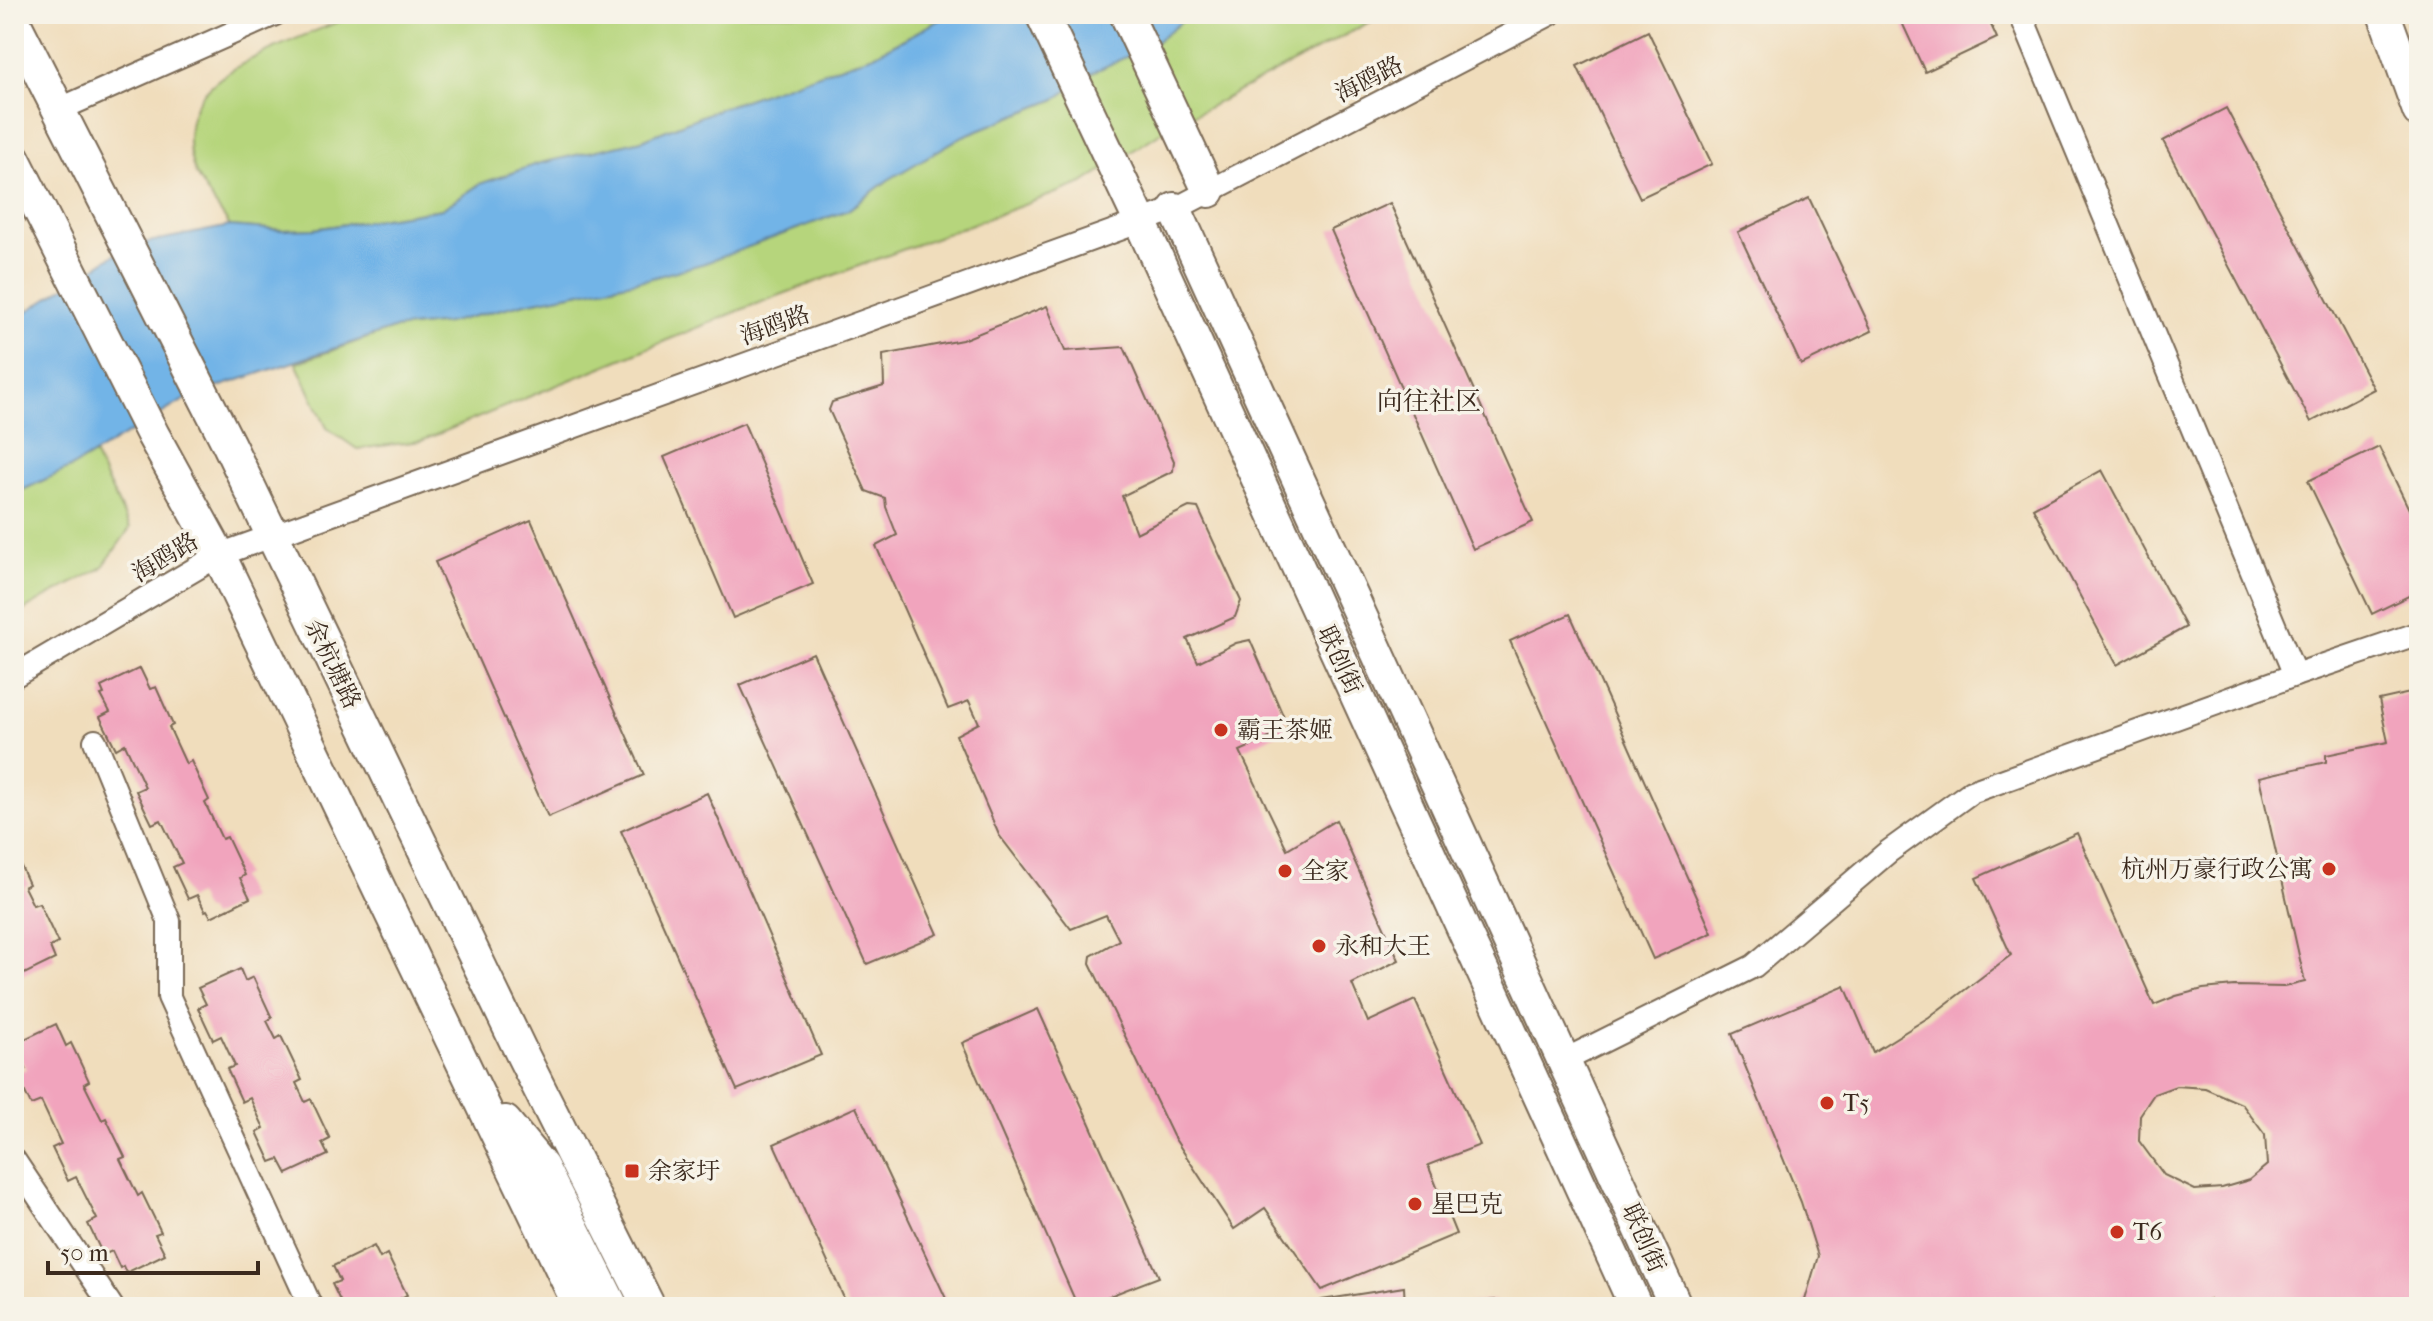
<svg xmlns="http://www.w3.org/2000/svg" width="2433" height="1321" viewBox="0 0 2433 1321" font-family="'IM FELL French Canon','Noto Serif SC',serif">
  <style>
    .green { fill: #b6d57c; stroke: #78804d; stroke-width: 2 }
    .water { fill: #72b4e7; stroke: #566f82; stroke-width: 2 }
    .building { fill: #f1a4bd; fill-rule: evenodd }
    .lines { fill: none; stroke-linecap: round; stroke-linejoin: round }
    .secondary-tunnel { stroke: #ccb99c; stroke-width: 32; stroke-dasharray: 32 16; stroke-linecap: butt }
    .street-casing { stroke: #7a6955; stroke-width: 26 }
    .secondary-casing { stroke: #7a6955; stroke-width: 36 }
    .street { stroke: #fff; stroke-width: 22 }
    .secondary { stroke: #fff; stroke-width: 32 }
    .poi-dot { fill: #c8321e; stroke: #f7f3e8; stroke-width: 3 }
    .labels { text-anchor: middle; stroke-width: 7; stroke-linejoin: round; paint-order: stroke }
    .street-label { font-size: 24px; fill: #3b2a1e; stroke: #f7f3e8 }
    .poi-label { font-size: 24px; fill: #3b2a1e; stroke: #f7f3e8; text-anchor: start }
    .neighbourhood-label { font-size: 26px; fill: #3b2a1e; stroke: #f7f3e8 }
  </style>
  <rect width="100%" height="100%" fill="#f7f3e8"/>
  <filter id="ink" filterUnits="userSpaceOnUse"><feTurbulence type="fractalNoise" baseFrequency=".0125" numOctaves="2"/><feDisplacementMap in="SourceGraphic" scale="16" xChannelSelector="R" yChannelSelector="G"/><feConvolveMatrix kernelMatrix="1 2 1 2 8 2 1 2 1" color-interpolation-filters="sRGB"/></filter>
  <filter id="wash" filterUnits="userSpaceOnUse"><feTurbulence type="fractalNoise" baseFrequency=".006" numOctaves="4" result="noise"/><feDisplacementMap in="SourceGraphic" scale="32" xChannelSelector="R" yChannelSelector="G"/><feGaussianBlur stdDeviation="1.8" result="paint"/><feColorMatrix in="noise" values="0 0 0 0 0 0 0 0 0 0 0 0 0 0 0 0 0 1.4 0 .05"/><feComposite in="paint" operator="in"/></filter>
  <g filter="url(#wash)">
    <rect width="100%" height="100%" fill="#f0ddbc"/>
    <g class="green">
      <path d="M 357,14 L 951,14 L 874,55 L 724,107 L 642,140 L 537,164 L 480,184 L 442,209 L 314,229 L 282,230 L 230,226 C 219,209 205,192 196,174 C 184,147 187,109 209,88 C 239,57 316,32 357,14 Z"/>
      <path d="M 1191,14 L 1385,14 L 1160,133 L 1083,183 L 748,307 L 421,441 L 357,449 L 327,428 L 296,363 L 393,329 L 447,323 L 525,303 L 648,279 L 756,244 L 848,210 L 888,180 L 963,136 L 1056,99 L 1093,72 L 1152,45 Z"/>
      <path d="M 14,280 L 28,311 L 14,320 Z"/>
      <path d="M 94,454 L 130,528 L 102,568 L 46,597 L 14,616 L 14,494 L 72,467 Z"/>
    </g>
    <path class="water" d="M 951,14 L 1191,14 L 1152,45 L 1093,72 L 1056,99 L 963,136 L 888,180 L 848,210 L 705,263 L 648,279 L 525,303 L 447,323 L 393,329 L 191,396 L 72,467 L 14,494 L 14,320 L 128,246 L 230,226 L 282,230 L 314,229 L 442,209 L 480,184 L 537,164 L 642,140 L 724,107 L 874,55 Z"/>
    <g id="blocks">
      <g class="building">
        <path d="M 1898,14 L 1986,14 L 1997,38 L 1925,72 Z"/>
        <path d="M 1648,31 L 1712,164 L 1640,198 L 1577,66 Z"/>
        <path d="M 2226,108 L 2374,389 L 2311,422 L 2163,141 Z"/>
        <path d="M 1809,198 L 1872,331 L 1801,365 L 1738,232 Z"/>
        <path d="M 1390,203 L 1533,522 L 1473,549 L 1331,230 Z"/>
        <path d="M 1047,306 L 1065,351 L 1124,347 L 1174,461 L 1173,471 L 1122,496 L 1136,533 L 1189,507 L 1198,508 L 1241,601 L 1235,617 L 1187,639 L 1198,662 L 1236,643 L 1250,640 L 1289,729 L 1240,751 L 1287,849 L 1336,820 L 1399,960 L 1352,984 L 1368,1022 L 1415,1000 L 1480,1145 L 1428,1165 L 1456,1234 L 1322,1290 L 1265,1208 L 1234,1229 L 1173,1136 L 1090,963 L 1091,956 L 1119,940 L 1106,915 L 1071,929 L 999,835 L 956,735 L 979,723 L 969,701 L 948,709 L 876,546 L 897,535 L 886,507 L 885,498 L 866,491 L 829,410 L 832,402 L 884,386 L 883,355 L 962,340 Z"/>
        <path d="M 744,423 L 813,584 L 733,618 L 664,457 Z"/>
        <path d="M 2379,447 L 2419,530 L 2419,591 L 2372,614 L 2308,481 Z"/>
        <path d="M 2102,470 L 2186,627 L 2117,665 L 2033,508 Z"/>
        <path d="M 531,520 L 644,775 L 548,817 L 435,562 Z"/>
        <path d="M 1570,614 L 1712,933 L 1653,959 L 1510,641 Z"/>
        <path d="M 813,653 L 938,934 L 867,964 L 740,685 Z"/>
        <path d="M 140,668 L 150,689 L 156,687 L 173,725 L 169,727 L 186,764 L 191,761 L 209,800 L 205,803 L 222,839 L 227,837 L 245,875 L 240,878 L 250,898 L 211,917 L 207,910 L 205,911 L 197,895 L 188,899 L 173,867 L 182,863 L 161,820 L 152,824 L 136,791 L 145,787 L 125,744 L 116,749 L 100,717 L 110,712 L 101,695 L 104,694 L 101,687 Z"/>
        <path d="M 2419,691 L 2419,1307 L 1803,1307 L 1818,1256 L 1801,1202 L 1732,1034 L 1845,986 L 1873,1052 L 1929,1017 L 2011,955 L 1976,878 L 2077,833 L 2154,1005 L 2176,996 L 2203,989 L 2234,986 L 2284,987 L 2305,982 L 2259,777 L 2326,762 L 2326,755 L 2388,742 L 2379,700 ZM 2176,1086 L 2205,1088 L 2242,1104 L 2265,1135 L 2267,1165 L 2249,1180 L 2222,1188 L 2195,1190 L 2164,1175 L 2139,1141 L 2140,1115 L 2154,1094 Z"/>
        <path d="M 707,793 L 821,1055 L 737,1090 L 621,831 Z"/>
        <path d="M 14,851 L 29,884 L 24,887 L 33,905 L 39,903 L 58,943 L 50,947 L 55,959 L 14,979 Z"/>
        <path d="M 240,969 L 245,981 L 253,977 L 272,1018 L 267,1021 L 276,1039 L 281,1036 L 302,1080 L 296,1083 L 305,1102 L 311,1099 L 330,1139 L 322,1143 L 328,1155 L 287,1174 L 279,1159 L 271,1162 L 257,1132 L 264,1128 L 250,1098 L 242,1102 L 227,1069 L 235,1066 L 221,1036 L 213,1040 L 198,1008 L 206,1004 L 198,988 Z"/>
        <path d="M 1038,1009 L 1159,1277 L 1081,1307 L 1078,1307 L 962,1043 Z"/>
        <path d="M 56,1024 L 66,1046 L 71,1043 L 89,1081 L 84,1084 L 102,1120 L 106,1118 L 125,1157 L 120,1159 L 138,1196 L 142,1193 L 161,1232 L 155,1234 L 165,1254 L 126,1273 L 123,1266 L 120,1268 L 112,1251 L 103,1255 L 88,1224 L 97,1219 L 76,1177 L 68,1181 L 52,1148 L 61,1144 L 41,1101 L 31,1105 L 16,1073 L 26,1069 L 17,1052 L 19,1050 L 16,1043 Z"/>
        <path d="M 856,1107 L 950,1307 L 848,1307 L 774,1144 Z"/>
        <path d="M 374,1246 L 380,1258 L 387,1254 L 407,1295 L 401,1298 L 406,1307 L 343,1307 L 332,1284 L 340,1281 L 333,1266 Z"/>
        <path d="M 1404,1287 L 1405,1307 L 1306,1307 L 1322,1300 Z"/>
        <path d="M 1495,1300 L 1496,1307 L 1456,1307 L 1456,1305 Z"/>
      </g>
    </g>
  </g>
  <g filter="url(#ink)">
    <use href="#blocks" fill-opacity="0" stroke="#7a6955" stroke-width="2"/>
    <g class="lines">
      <path class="secondary-tunnel" d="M 2195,1305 L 2196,1307"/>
      <g class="street-casing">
        <g id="street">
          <path d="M 2023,20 L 2295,675"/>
          <path d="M 58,110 L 275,14"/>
          <path d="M 14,676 L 219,555 L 1175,209 L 1550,14"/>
          <path d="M 95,741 L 169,921 L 169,997 L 311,1307"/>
          <path d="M 1563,1061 L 1754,966 L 1888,852 L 1971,792 L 2295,675 L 2419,633"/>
          <path d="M 14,1160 L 112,1307"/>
        </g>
      </g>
      <g class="secondary-casing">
        <g id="secondary">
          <path d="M 1042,14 L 1140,221 L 1636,1307"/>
          <path d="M 1126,14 L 1209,191"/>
          <path d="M 2384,14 L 2419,111"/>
          <path d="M 14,22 L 229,445 L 523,1056 L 649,1307"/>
          <path d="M 14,159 L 153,435 L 219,555 L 580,1307"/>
          <path d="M 1175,209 L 1676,1307"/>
          <path d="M 505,1122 L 542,1167 L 612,1307"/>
        </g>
      </g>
      <use href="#street" class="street"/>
      <use href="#secondary" class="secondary"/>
    </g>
  </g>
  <g class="poi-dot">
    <circle cx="1221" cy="730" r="8"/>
    <circle cx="2329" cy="869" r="8"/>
    <circle cx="1285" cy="871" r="8"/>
    <circle cx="1319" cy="946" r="8"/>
    <circle cx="1827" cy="1103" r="8"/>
    <rect x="624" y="1163" width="16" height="16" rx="4"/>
    <circle cx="1415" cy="1204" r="8"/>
    <circle cx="2117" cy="1232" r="8"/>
  </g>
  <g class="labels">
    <g class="street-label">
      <text transform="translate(1369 79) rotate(-27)" y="8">海鸥路</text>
      <text transform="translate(775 325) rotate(-20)" y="8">海鸥路</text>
      <text transform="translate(165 557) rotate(-31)" y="8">海鸥路</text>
      <text transform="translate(1340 660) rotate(65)" y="8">联创街</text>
      <text transform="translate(333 664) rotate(64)" y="8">余杭塘路</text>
      <text transform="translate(1644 1238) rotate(66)" y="8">联创街</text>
    </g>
    <g class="poi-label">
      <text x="1237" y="738">霸王茶姬</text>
      <text x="2313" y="877" text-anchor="end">杭州万豪行政公寓</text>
      <text x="1301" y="879">全家</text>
      <text x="1335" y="954">永和大王</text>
      <text x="1843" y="1111">T5</text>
      <text x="648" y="1179">余家圩</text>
      <text x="1431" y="1212">星巴克</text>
      <text x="2133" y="1240">T6</text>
    </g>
    <g class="neighbourhood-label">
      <text x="1429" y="410">向往社区</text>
    </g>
  </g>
  <rect width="2433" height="1321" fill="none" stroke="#f7f3e8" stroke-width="48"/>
  <path d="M48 1261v12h210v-12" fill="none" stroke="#3b2a1e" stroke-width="4"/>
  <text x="60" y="1261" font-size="24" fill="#3b2a1e" stroke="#f7f3e8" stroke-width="6" paint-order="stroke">50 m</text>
</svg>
